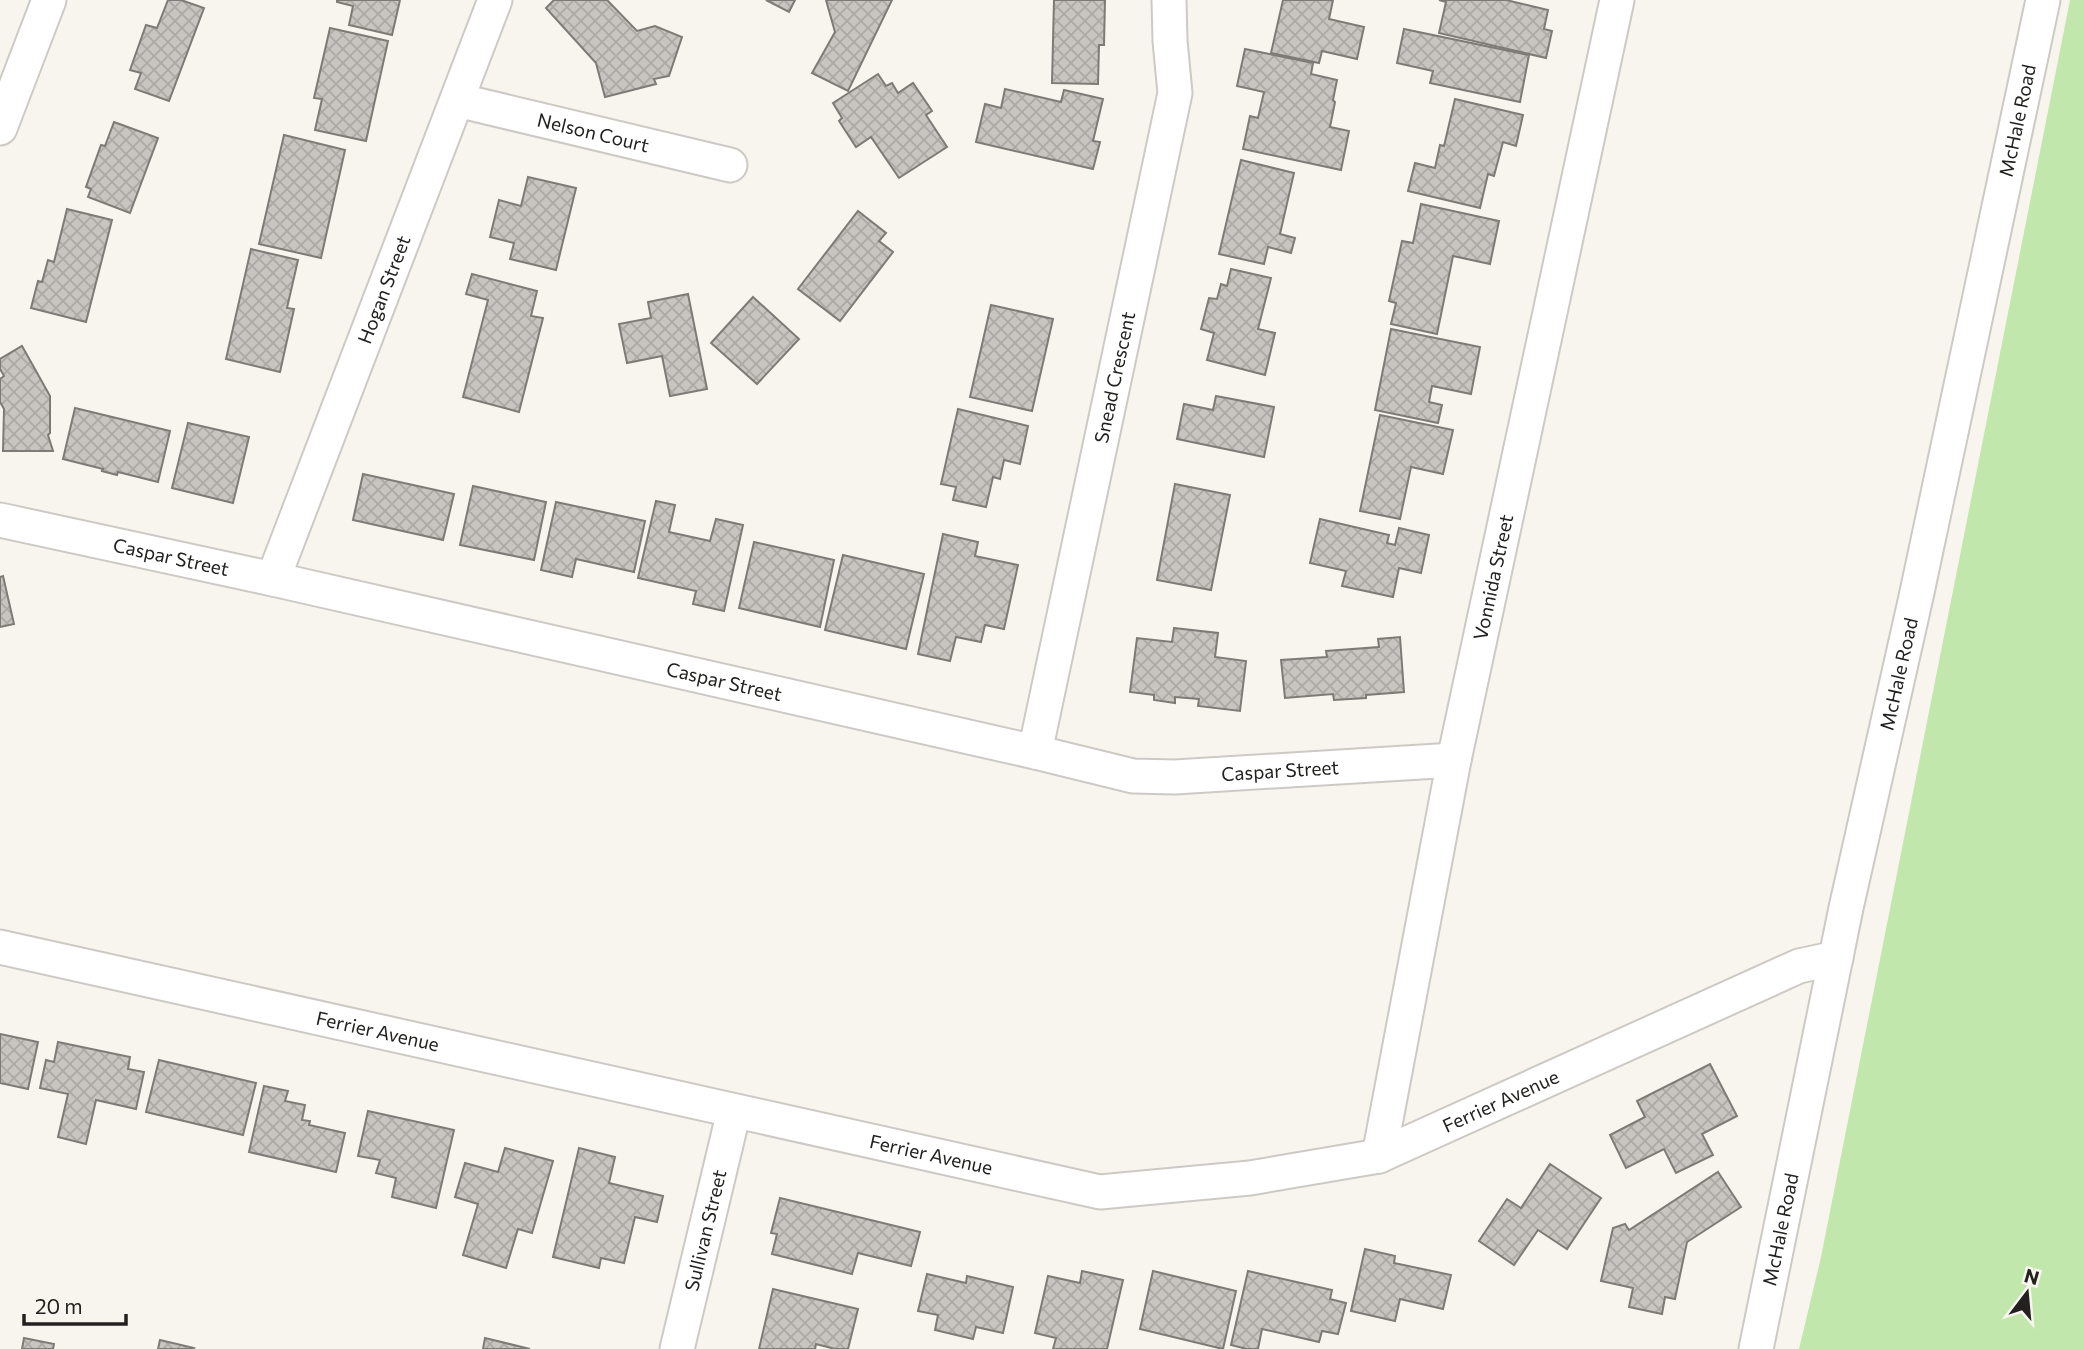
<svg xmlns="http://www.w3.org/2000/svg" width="2083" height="1349" viewBox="0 0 2083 1349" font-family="Commissioner,sans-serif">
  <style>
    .green { fill: #c2e7ac }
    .building { fill: url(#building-cross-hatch); stroke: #7e7a76; stroke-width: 2 }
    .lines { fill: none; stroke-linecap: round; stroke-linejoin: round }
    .street-casing { stroke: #cdcac5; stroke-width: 37 }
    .street { stroke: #fff; stroke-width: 33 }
    .labels { text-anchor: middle; stroke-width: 6; stroke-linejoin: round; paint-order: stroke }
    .street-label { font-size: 19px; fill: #22211f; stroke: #f8f5ef }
  </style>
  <defs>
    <pattern id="building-cross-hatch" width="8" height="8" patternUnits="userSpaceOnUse" patternTransform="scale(1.75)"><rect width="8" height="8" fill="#c8c4bf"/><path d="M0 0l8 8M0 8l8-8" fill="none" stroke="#aca8a4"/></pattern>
  </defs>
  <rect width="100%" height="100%" fill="#f8f5ef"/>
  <path class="green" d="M 2070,0 L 2083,0 L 2083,1349 L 1799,1349 L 1821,1257 Z"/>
  <g class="building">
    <path d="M 168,0 L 181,0 L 204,8 L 169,101 L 135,89 L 141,73 L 130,70 L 146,25 L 157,28 Z"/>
    <path d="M 337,0 L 400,0 L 392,35 L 349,25 L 353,6 L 337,2 Z"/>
    <path d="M 554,0 L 607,0 L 637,31 L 655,26 L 682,37 L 669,76 L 654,79 L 656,84 L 605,97 L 596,63 L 546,8 Z"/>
    <path d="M 766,0 L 795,0 L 789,12 Z"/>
    <path d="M 826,0 L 892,0 L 848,91 L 812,73 L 835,32 Z"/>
    <path d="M 1054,0 L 1105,0 L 1104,45 L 1099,45 L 1098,84 L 1052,83 Z"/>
    <path d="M 1283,0 L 1333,0 L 1329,19 L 1364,27 L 1357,59 L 1322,51 L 1319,63 L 1271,53 Z"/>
    <path d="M 1439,0 L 1506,0 L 1548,10 L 1544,29 L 1552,31 L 1546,58 L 1439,33 L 1446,2 Z"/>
    <path d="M 330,28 L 388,41 L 366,141 L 315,130 L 322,99 L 314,98 Z"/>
    <path d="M 1404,29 L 1529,55 L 1520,102 L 1430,83 L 1433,71 L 1397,63 Z"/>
    <path d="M 1245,49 L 1313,63 L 1311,74 L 1337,80 L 1333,100 L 1335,102 L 1330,127 L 1349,131 L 1341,170 L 1243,149 L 1250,116 L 1258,118 L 1264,92 L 1237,86 Z"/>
    <path d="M 878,74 L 886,86 L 892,83 L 898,93 L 913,83 L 932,111 L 926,115 L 947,147 L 899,178 L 871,137 L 856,147 L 839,121 L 842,118 L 833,103 Z"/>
    <path d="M 1005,89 L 1061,102 L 1064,90 L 1103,99 L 1093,141 L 1100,142 L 1093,169 L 976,142 L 985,104 L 1001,108 Z"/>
    <path d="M 1455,99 L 1523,115 L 1516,146 L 1503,142 L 1494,176 L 1488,174 L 1480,208 L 1408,191 L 1415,163 L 1435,168 L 1440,145 L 1444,146 Z"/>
    <path d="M 114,122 L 158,138 L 130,213 L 88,197 L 91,189 L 86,187 L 101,145 L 105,146 Z"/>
    <path d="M 284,135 L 345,150 L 321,258 L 259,244 Z"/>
    <path d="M 1241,160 L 1294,173 L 1280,234 L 1295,238 L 1291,253 L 1268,247 L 1264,264 L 1219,254 Z"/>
    <path d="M 528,177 L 576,188 L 556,270 L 510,259 L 514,243 L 490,237 L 499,200 L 521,206 Z"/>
    <path d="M 1421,204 L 1499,221 L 1490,264 L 1453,256 L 1437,334 L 1391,324 L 1396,303 L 1389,301 L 1402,241 L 1413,243 Z"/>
    <path d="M 67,209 L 112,220 L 86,322 L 31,308 L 38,281 L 42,282 L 48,260 L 54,262 Z"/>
    <path d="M 858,211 L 886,233 L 879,241 L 893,252 L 840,321 L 798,289 Z"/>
    <path d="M 251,249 L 298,260 L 287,308 L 294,309 L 280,372 L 226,359 Z"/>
    <path d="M 1231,269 L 1271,278 L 1258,329 L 1275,333 L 1265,375 L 1207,360 L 1214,333 L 1201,329 L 1209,298 L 1217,299 L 1221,284 L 1227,286 Z"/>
    <path d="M 472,274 L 537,291 L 531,316 L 543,318 L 519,412 L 463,397 L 488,300 L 466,294 Z"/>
    <path d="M 688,294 L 707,389 L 670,396 L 662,356 L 627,363 L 619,324 L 651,318 L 648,302 Z"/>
    <path d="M 753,297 L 799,339 L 757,384 L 711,343 Z"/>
    <path d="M 991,305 L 1053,319 L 1032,411 L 970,397 Z"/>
    <path d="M 1391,329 L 1480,347 L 1471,394 L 1432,386 L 1429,402 L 1442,405 L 1438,423 L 1375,410 Z"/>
    <path d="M 22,346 L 50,396 L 50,433 L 48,435 L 53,451 L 3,451 L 4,409 L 0,402 L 0,379 L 4,376 L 0,369 L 0,359 Z"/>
    <path d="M 1216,396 L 1274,407 L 1264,457 L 1177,439 L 1184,404 L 1213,410 Z"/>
    <path d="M 75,408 L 170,431 L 158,482 L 118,472 L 117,475 L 102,471 L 103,469 L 63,459 Z"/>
    <path d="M 958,409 L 1028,426 L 1020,464 L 1004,460 L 1000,479 L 993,477 L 986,507 L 953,500 L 956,487 L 941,484 Z"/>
    <path d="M 1380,415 L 1453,430 L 1443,474 L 1411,467 L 1400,519 L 1360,511 Z"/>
    <path d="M 188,423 L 249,437 L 233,503 L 172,488 Z"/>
    <path d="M 363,474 L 454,494 L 443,540 L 353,520 Z"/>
    <path d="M 1175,484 L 1230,495 L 1211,590 L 1157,580 Z"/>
    <path d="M 473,486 L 546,502 L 534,560 L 460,545 Z"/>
    <path d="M 656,501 L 675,505 L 669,532 L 710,541 L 716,519 L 743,525 L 724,611 L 693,604 L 696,591 L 638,578 Z"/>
    <path d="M 556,502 L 645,521 L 634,572 L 576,559 L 572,577 L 541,570 Z"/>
    <path d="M 1320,519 L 1389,535 L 1387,543 L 1395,545 L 1399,528 L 1429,535 L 1421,573 L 1399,568 L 1393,597 L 1342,586 L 1346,571 L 1310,563 Z"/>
    <path d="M 943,534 L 978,542 L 975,556 L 1018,565 L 1004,629 L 985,625 L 981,642 L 956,637 L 950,661 L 918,654 Z"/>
    <path d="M 754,542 L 834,560 L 820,627 L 739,608 Z"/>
    <path d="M 843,555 L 924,574 L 906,649 L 825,630 Z"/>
    <path d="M 3,576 L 14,624 L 0,627 L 0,577 Z"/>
    <path d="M 1174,628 L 1218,633 L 1215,657 L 1246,661 L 1240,711 L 1198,706 L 1199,699 L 1175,697 L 1175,703 L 1154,700 L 1154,695 L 1130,692 L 1137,638 L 1172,642 Z"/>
    <path d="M 1400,637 L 1404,692 L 1366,695 L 1366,698 L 1334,700 L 1333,694 L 1285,698 L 1281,660 L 1327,657 L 1326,651 L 1379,647 L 1378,639 Z"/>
    <path d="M 0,1034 L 38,1042 L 28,1089 L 0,1083 Z"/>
    <path d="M 58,1042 L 130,1057 L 128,1069 L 144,1072 L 136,1109 L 96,1100 L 86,1144 L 58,1137 L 68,1094 L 40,1088 L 46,1060 L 54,1062 Z"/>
    <path d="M 159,1060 L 256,1083 L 243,1135 L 146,1112 Z"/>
    <path d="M 1710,1064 L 1737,1116 L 1702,1134 L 1713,1155 L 1676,1173 L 1664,1149 L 1626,1168 L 1610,1135 L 1645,1117 L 1637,1101 Z"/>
    <path d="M 264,1086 L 288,1091 L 285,1101 L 305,1105 L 302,1120 L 310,1121 L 309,1125 L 345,1133 L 336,1172 L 249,1152 Z"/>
    <path d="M 368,1111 L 454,1130 L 436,1208 L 392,1197 L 396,1178 L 376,1173 L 380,1160 L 358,1156 Z"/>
    <path d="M 505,1148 L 553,1161 L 532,1233 L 518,1229 L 506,1268 L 463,1255 L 478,1204 L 455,1197 L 465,1163 L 498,1172 Z"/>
    <path d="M 579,1148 L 615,1157 L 609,1183 L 663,1196 L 657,1222 L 635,1217 L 624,1263 L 601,1258 L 599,1268 L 553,1257 Z"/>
    <path d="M 1550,1164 L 1601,1198 L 1567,1249 L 1538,1230 L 1514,1265 L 1479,1241 L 1507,1199 L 1521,1208 Z"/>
    <path d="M 1718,1172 L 1741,1207 L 1687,1242 L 1675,1299 L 1665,1297 L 1662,1314 L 1629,1307 L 1633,1288 L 1601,1281 L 1613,1228 L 1625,1224 L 1629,1230 Z"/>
    <path d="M 780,1198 L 920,1232 L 911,1266 L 858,1253 L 852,1274 L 772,1254 L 777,1234 L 771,1233 Z"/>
    <path d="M 1365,1249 L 1395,1256 L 1394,1263 L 1451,1275 L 1443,1309 L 1400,1299 L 1395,1321 L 1351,1311 Z"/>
    <path d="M 1082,1271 L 1123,1280 L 1107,1349 L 1053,1349 L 1056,1338 L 1035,1333 L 1048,1276 L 1080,1283 Z"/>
    <path d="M 1153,1271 L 1236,1291 L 1223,1349 L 1140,1329 Z"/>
    <path d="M 1248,1271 L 1332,1290 L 1330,1299 L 1346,1303 L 1338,1334 L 1322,1331 L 1319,1342 L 1262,1329 L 1258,1349 L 1247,1349 L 1231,1345 Z"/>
    <path d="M 927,1274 L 966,1283 L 967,1276 L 1013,1287 L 1003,1333 L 976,1327 L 973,1339 L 935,1330 L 938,1315 L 918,1311 Z"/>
    <path d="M 773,1289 L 858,1309 L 848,1349 L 835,1349 L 816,1344 L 815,1349 L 759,1349 Z"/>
    <path d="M 24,1338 L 54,1344 L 53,1349 L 22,1349 Z"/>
    <path d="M 485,1338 L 530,1349 L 483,1349 Z"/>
    <path d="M 160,1340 L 194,1348 L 193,1349 L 158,1349 Z"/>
  </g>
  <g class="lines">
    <g class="street-casing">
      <g id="street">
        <path id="s1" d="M 457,100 L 730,165"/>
        <path d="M 0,128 L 49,0"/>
        <path id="s2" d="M 0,520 L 273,579 L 1035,752 L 1133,776 L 1175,777 L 1454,760"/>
        <path id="s3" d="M 273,579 L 495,0"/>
        <path id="s4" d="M 1035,752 L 1175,93 L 1170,41 L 1169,0"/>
        <path id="s5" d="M 0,947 L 1100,1192 L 1250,1178 L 1379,1156 L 1799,966 L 1836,958"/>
        <path id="s6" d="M 1379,1156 L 1454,760 L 1617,0"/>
        <path id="s7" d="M 677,1349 L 734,1111"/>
        <path id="s8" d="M 1756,1349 L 1846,908 L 1916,597 L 2043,0"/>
      </g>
    </g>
    <use href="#street" class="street"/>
  </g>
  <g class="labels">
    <g class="street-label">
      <text dy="7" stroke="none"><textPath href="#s8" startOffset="1256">McHale Road</textPath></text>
      <text dy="7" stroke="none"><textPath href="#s1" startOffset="140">Nelson Court</textPath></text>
      <text dy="7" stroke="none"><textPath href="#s3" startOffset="310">Hogan Street</textPath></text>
      <text dy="7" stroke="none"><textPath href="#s4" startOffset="383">Snead Crescent</textPath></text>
      <text dy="7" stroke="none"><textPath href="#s2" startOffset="175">Caspar Street</textPath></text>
      <text dy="7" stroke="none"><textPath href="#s6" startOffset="590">Vonnida Street</textPath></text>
      <text dy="7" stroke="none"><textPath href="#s8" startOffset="690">McHale Road</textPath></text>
      <text dy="7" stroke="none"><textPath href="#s2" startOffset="742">Caspar Street</textPath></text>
      <text dy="7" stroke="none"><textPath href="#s2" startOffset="1309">Caspar Street</textPath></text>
      <text dy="7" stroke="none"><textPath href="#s5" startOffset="387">Ferrier Avenue</textPath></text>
      <text dy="7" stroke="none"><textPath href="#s5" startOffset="1542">Ferrier Avenue</textPath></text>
      <text dy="7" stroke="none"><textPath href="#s5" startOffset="954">Ferrier Avenue</textPath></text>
      <text dy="7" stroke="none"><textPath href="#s8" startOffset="122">McHale Road</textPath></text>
      <text dy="7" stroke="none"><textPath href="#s7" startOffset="122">Sullivan Street</textPath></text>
    </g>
  </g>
  <g transform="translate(2027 1293) rotate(16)" stroke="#f8f5ef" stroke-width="5" paint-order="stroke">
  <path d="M0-5L12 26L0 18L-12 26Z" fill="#22211f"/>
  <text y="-10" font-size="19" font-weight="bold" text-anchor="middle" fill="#22211f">N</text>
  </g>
  <path d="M24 1314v10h102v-10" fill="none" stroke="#22211f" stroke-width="3.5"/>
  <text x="35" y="1314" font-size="21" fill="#22211f" stroke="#f8f5ef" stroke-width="5" paint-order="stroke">20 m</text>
</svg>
